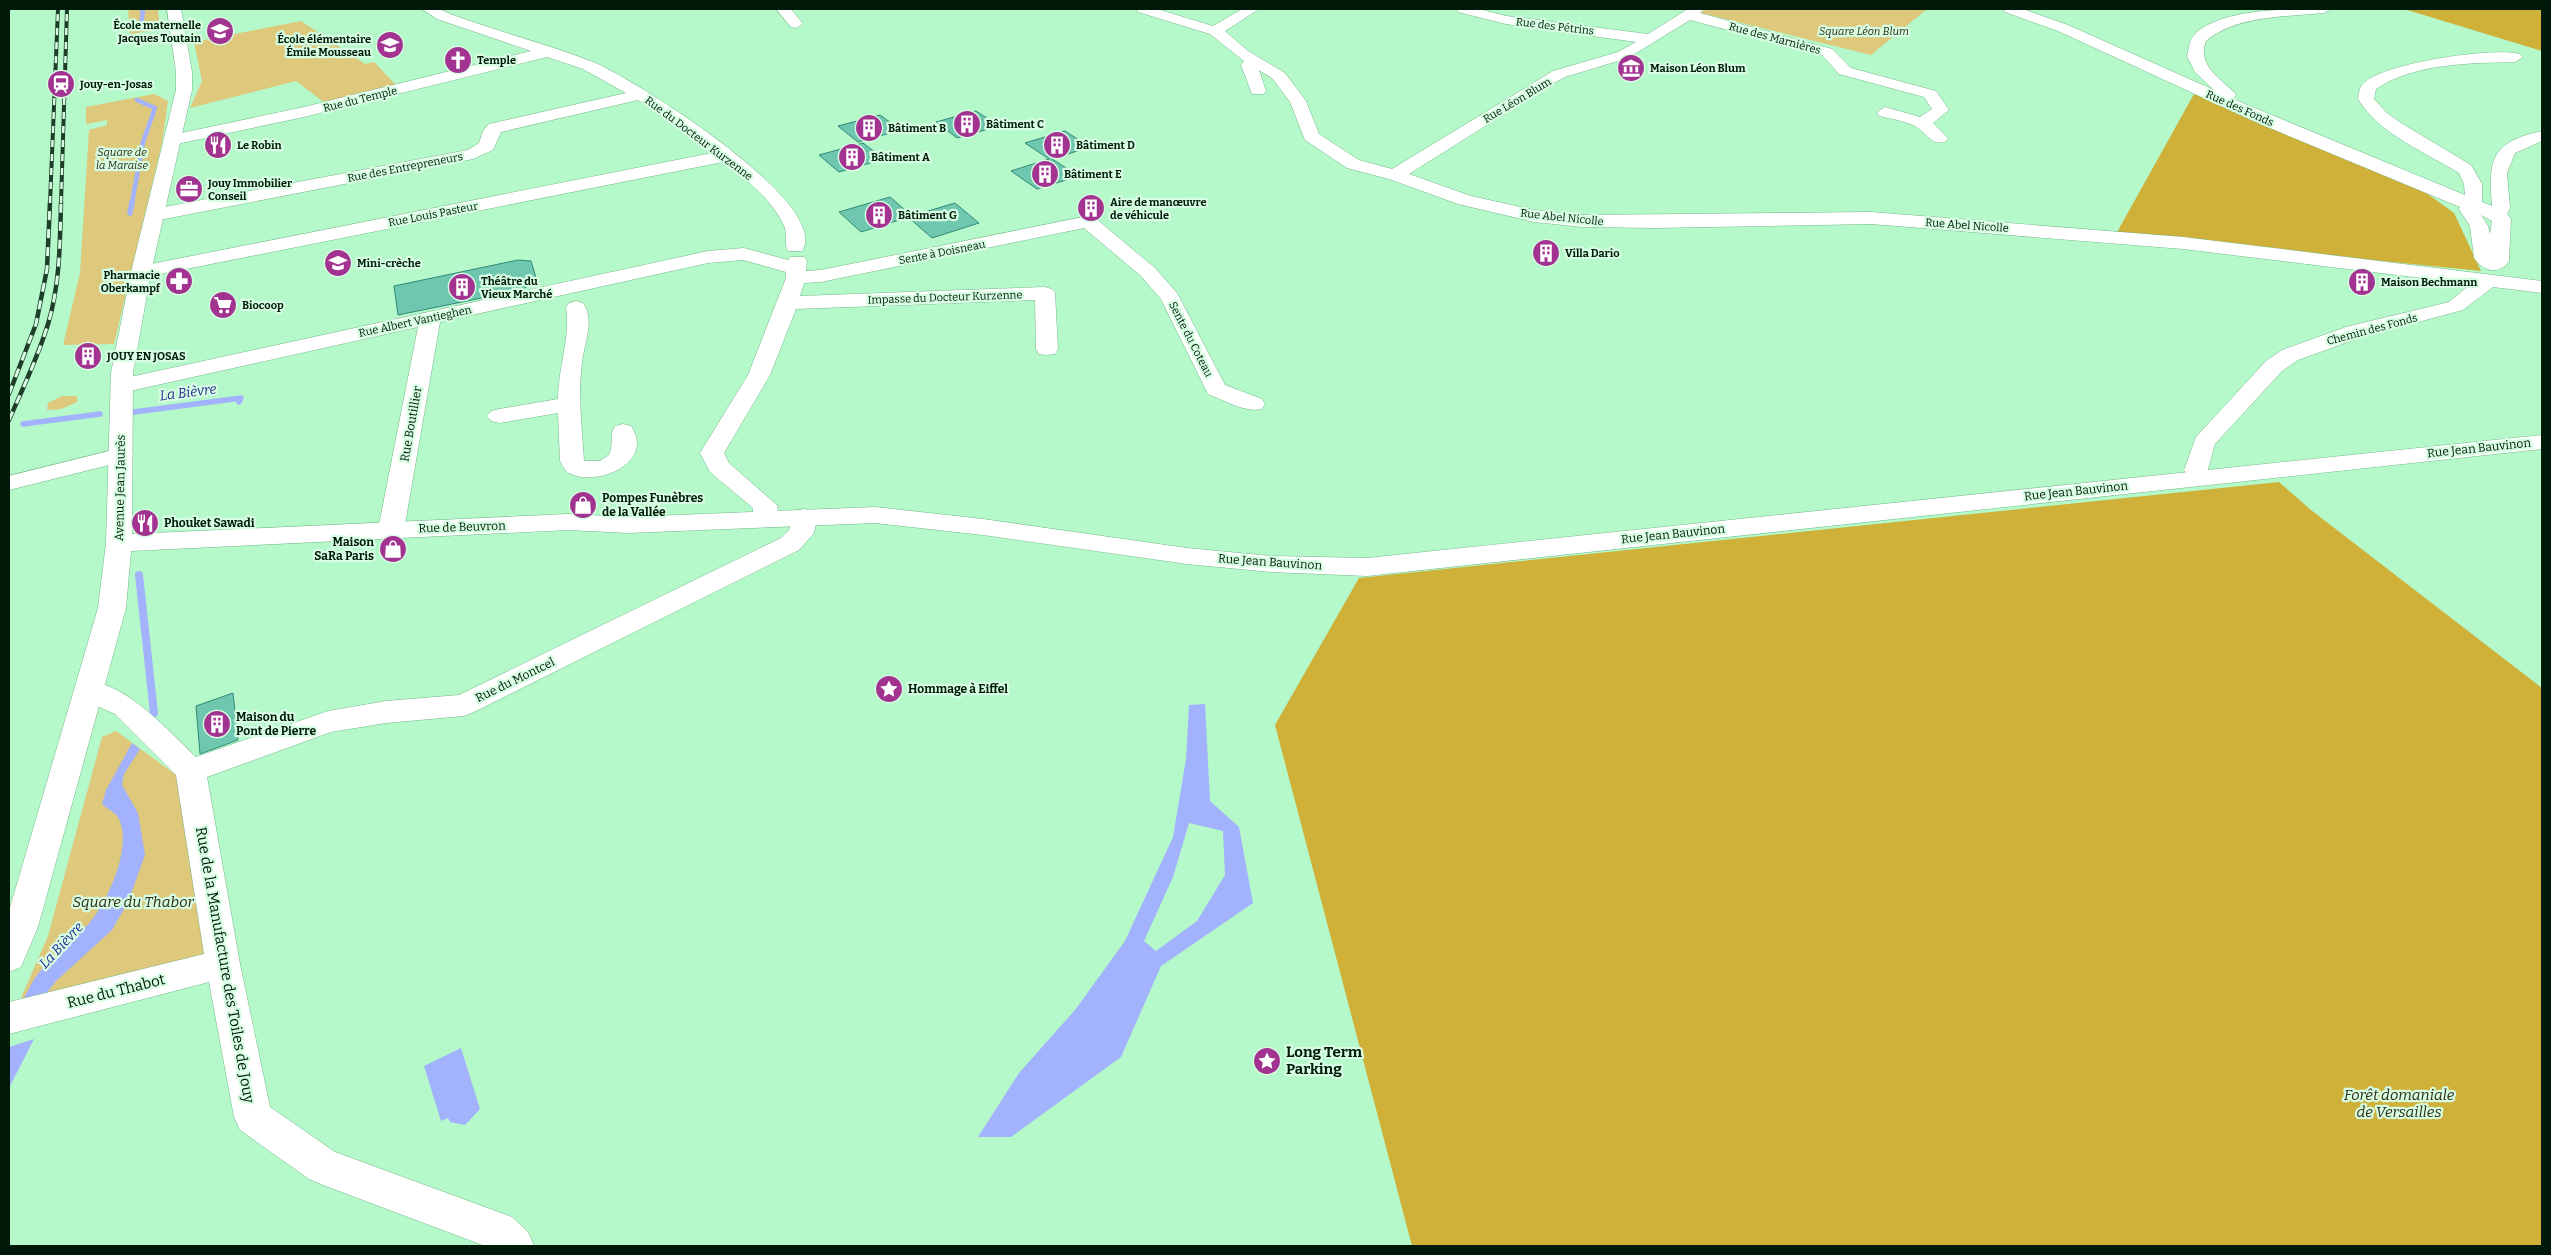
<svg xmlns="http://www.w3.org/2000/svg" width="2551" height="1255" viewBox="0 0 2551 1255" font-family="Bitter,serif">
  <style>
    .green { fill: #ddc87c }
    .forest { fill: #cfb13a }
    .water { fill: #a2b2fd; fill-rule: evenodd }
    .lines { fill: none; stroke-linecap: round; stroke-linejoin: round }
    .stream-far2 { stroke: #a2b2fd; stroke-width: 4.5 }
    .stream-far1 { stroke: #a2b2fd; stroke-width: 5.5 }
    .stream { stroke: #a2b2fd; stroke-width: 8 }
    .building { fill: #70c7b0; stroke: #2f8a75 }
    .street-casing { stroke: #76b78c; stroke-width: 1 }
    .secondary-casing { stroke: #76b78c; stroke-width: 1 }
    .street { fill: #fff; fill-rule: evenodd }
    .secondary { fill: #fff; fill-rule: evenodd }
    .rail-far1-casing { stroke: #1e3e29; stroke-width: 4 }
    .rail-casing { stroke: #1e3e29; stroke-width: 4.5 }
    .rail-far1 { stroke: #d7fee2; stroke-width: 2.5; stroke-dasharray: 7; stroke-linecap: butt }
    .rail { stroke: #d7fee2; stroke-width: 3; stroke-dasharray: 9; stroke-linecap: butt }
    .labels { text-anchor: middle; stroke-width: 4.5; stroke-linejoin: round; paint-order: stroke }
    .far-poi-label { font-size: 11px; font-weight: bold; fill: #001909; stroke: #d7fee2; text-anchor: start }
    .far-street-label { font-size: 11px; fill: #001909; stroke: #d7fee2 }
    .far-park-label { font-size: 11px; font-style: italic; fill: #302b17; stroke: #d7fee2 }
    .street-label { font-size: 12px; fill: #001909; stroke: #d7fee2 }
    .poi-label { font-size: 12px; font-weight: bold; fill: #001909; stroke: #d7fee2; text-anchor: start }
    .water-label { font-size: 14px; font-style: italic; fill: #2b2b94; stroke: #d7fee2 }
    .near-park-label { font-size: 15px; font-style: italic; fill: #302b17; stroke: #d7fee2 }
    .near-street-label { font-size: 15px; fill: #001909; stroke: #d7fee2 }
    .near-poi-label { font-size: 15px; font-weight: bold; fill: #001909; stroke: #d7fee2; text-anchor: start }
  </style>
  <rect width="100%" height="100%" fill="#b5f8ca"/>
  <g class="green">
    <path d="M 128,9 L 158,9 L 160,30 L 130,34 Z"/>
    <path d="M 1705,9 L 1927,9 L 1871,55 L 1701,13 Z"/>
    <path d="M 301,21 L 365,64 L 374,62 L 396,85 L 325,103 L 296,81 L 190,108 L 202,81 L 194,42 Z"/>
    <path d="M 154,94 L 168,101 L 162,143 L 114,344 L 63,345 L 80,273 L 89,130 L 107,125 L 107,120 L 86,124 L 86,107 Z"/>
    <path d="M 62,396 L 77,396 L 77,402 L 61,409 L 47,410 L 48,403 Z"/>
    <path d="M 116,731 L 179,777 L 223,964 L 21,998 L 48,936 L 102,737 Z"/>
  </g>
  <g class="forest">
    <path d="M 2404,9 L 2542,9 L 2542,51 Z"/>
    <path d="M 2194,94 L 2418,187 L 2454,213 L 2481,271 L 2116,234 Z"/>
    <path d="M 2279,482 L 2311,510 L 2542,688 L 2542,1246 L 1412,1246 L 1275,725 L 1359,578 Z"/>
  </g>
  <g class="water">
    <path d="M 1205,704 L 1210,801 L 1239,827 L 1253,903 L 1161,966 L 1121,1057 L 1011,1137 L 978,1137 L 1019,1073 L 1075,1010 L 1125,941 L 1173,837 L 1186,759 L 1189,705 ZM 1189,823 L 1223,831 L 1225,875 L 1197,921 L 1156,951 L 1144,941 L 1173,877 Z"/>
    <path d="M 132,743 L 140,749 L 124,774 L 122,785 L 138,813 L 145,855 L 128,902 L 112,930 L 56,981 L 45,995 L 24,998 C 29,989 34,977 42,969 C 59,951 79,937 94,917 C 110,896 134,841 117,816 C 114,812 106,808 102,804 L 106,790 Z"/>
    <path d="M 34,1039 L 9,1088 L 9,1047 Z"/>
    <path d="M 461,1048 L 480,1109 L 465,1125 L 450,1122 L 448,1118 L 441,1121 L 424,1066 Z"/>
  </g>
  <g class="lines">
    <g class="stream-far2">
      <path d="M 141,9 L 143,12 L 141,23 L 160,26"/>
      <path d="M 132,203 L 143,142 L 155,108 L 137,100"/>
    </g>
    <g class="stream-far1">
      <path d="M 130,213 L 132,202"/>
      <path d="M 134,412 L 241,398 L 239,402"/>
      <path d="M 23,424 L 100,414"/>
    </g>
    <path class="stream" d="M 139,575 L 154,713"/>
  </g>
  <g class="building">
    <path d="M 976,111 L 999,126 L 957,138 L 936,122 Z"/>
    <path d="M 880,115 L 901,130 L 858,142 L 838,126 Z"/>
    <path d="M 1065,131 L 1090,147 L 1052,159 L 1079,176 L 1037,189 L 1011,171 L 1049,159 L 1025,143 Z"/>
    <path d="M 863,143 L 884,159 L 839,172 L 819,155 Z"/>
    <path d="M 890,197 L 912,216 L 861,232 L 839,212 Z"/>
    <path d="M 955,203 L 979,223 L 932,238 L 908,217 Z"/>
    <path d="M 518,260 L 531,261 L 537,281 L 521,290 L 398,315 L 394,286 Z"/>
    <path d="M 233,693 L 238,740 L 200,754 L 196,706 Z"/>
  </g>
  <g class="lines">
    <g class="street-casing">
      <g id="street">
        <path d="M 422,9 L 439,9 C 454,16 470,21 485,26 C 521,38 558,48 593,62 C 631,77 834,204 802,251 L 788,251 C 784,244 787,236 785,228 C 774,201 746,179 723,162 L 141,278 L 134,276 L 131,272 L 134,268 L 141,266 L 712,153 L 654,109 L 638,100 L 501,132 L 493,150 L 473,159 L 154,221 L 147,219 L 145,215 L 147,211 L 154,209 L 468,150 L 479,143 L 483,131 L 489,124 L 626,93 L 583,69 L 547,57 L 304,117 L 172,145 L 166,144 L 163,140 L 166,136 L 172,135 L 304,107 L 531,51 L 437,19 Z"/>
        <path d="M 776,9 L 791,9 L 803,24 L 796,28 L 791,27 Z"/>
        <path d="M 1136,9 L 1157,9 L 1213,26 L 1242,9 L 1259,9 L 1225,31 L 1248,51 L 1285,73 L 1306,101 L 1319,134 L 1359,160 L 1392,169 L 1553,71 L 1618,52 L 1636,42 L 1506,24 L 1458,12 L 1456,9 L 1479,9 L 1506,16 L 1648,34 L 1688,9 L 1704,9 L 1700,13 L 1832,49 L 1851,68 L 1936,91 L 1949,110 L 1933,123 L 1948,138 L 1945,142 C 1931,145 1928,135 1918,128 C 1908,121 1891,119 1879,116 L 1877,112 L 1885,107 L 1920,117 L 1932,109 L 1924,97 L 1839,74 L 1822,55 L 1690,20 L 1628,58 L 1565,77 L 1550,85 L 1409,174 L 1471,196 L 1534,210 L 1583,215 L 1871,212 L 2183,237 L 2542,281 L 2542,293 L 2493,287 L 2463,310 L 2362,337 L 2298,360 L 2282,371 L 2215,444 L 2208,469 L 2215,478 L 2212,483 C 2197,487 2192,482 2184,470 L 2196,437 L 2266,361 L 2282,350 L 2346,327 L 2449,302 L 2471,284 L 2183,249 L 1871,224 L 1655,228 L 1583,227 L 1534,222 L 1458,204 L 1389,179 L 1347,168 L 1305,140 L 1290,102 L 1273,79 L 1259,70 L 1266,91 L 1264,94 L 1252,94 L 1241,65 L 1244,61 L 1210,34 L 1138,12 Z"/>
        <path d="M 2003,9 L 2023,9 L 2068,25 L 2214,90 L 2195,72 L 2187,56 C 2189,48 2189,40 2195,34 C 2222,7 2295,9 2331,9 L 2324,13 C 2286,17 2237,15 2206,41 C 2197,64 2218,77 2234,92 L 2236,95 L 2233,99 L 2465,195 L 2464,184 L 2459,173 C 2425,152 2379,134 2358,99 C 2359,94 2359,88 2363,84 C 2382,63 2493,47 2520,54 L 2523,57 L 2515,62 C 2471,63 2414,63 2376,89 L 2374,99 L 2387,113 L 2401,123 L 2471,165 L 2482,184 L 2482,202 L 2492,206 C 2488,158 2492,142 2542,131 L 2542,141 L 2515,153 L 2507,173 L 2510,208 L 2507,214 L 2511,219 L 2509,261 C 2499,276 2483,271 2474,258 L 2470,226 L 2459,209 L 2460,207 L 2258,123 L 2058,31 L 2005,12 ZM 2481,215 L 2492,221 L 2490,234 L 2488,226 Z"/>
        <path d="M 1088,216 L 1095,218 L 1155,268 L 1177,293 L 1225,385 L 1262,399 L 1265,404 L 1262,409 C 1245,413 1224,400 1208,394 L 1161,299 L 1141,276 L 1084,228 L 821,282 L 804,283 L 800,296 L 1045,287 L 1052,289 L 1055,293 L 1058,349 L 1055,354 L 1047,355 L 1039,354 L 1036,349 L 1035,300 L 796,309 L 770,375 L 724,453 L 729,463 L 777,505 L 779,518 L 775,524 L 766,526 L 757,524 L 753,518 L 753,508 L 710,472 L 700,453 L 748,375 L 786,278 L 786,272 L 743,260 L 708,263 L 440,322 L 404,530 L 400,536 L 391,538 L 382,536 L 378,530 L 418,327 L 121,393 L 113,391 L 110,386 L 113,381 L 121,379 L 708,251 L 744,248 L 788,260 L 790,257 L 804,257 L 807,261 L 806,271 L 821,270 Z"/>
        <path d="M 576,301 L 583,303 C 594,318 586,339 583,356 C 577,391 582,426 584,461 L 600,461 L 609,455 C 614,445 609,435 615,426 L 623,424 L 631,426 C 657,464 591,490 566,471 C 564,469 562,464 560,461 L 558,413 L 499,423 L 491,421 L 487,416 L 491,411 L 499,409 L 558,399 C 558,368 571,337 566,307 L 569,303 Z"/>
        <path d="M 121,448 L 129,450 L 133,455 L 129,460 L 9,490 L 9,476 Z"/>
        <path d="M 804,509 L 813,511 L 817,517 L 814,533 L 799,550 L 474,712 L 464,716 L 386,723 L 331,732 L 207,777 L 240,964 L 270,1107 L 335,1152 L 512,1217 L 528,1232 L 534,1246 L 485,1246 L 323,1185 L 309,1179 L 240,1130 L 234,1117 L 209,982 L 9,1034 L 9,1002 L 204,954 L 176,775 L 115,714 L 79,698 L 75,691 L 79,684 C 118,672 170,733 196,757 L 328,711 L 386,701 L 459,695 L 781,538 L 789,530 L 795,511 Z"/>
      </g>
    </g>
    <g class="secondary-casing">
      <path id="secondary" d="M 167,9 L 181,9 L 192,72 L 192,90 L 151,272 L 133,373 L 132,534 L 568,514 L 629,517 L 875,507 L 983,519 L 1187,548 L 1271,556 L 1367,558 L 2542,435 L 2542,449 L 1367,576 L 1271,572 L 1187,564 L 983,535 L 875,523 L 629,533 L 568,530 L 131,551 L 126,608 L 38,927 L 21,967 L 9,972 L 9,911 L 98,608 L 106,543 L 111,373 L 131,272 L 176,90 L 176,72 Z"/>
    </g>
    <use href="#street" class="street"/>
    <use href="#secondary" class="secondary"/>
    <g class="rail-far1-casing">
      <g id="rail-far1">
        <path d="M 50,203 L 58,9"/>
        <path d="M 61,203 L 67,9"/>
      </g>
    </g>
    <g class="rail-casing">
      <g id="rail">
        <path d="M 9,394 L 36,324 L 47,269 L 50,202"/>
        <path d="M 9,420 C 23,388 38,357 48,324 C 60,285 60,242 61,202"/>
      </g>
    </g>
    <use href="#rail-far1" class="rail-far1"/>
    <use href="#rail" class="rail"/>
  </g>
  <defs>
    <g id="school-disc" transform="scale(1.4375)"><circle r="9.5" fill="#a23391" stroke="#d7fee2"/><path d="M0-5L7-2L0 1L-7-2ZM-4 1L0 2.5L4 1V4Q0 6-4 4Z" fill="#fff"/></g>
    <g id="church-disc" transform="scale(1.4375)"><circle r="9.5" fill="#a23391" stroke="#d7fee2"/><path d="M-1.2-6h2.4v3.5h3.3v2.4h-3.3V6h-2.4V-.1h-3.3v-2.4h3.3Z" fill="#fff"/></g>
    <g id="museum-disc" transform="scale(1.4375)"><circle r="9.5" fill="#a23391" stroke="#d7fee2"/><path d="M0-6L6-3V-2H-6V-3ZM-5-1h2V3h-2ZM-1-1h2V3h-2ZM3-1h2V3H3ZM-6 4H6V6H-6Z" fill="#fff"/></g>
    <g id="station-disc" transform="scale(1.4375)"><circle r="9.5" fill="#a23391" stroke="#d7fee2"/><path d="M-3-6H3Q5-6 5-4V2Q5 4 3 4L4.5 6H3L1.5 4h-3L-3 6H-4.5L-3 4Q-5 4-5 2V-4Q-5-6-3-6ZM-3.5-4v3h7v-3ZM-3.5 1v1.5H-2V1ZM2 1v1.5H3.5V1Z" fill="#fff"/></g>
    <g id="building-disc" transform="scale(1.4375)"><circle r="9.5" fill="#a23391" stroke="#d7fee2"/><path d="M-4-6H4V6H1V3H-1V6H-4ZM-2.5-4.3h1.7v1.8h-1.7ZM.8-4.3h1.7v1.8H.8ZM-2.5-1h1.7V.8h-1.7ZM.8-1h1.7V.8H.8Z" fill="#fff"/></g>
    <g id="restaurant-disc" transform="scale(1.4375)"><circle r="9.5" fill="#a23391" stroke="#d7fee2"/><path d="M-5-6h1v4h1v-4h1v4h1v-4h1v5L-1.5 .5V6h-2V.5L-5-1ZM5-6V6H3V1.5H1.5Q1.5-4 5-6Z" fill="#fff"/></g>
    <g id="office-disc" transform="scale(1.4375)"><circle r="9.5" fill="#a23391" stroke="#d7fee2"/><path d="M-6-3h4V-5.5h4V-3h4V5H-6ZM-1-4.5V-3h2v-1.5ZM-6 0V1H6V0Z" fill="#fff"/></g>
    <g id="pharmacy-disc" transform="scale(1.4375)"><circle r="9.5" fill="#a23391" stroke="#d7fee2"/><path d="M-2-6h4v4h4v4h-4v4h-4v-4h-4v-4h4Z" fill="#fff"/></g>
    <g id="supermarket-disc" transform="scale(1.4375)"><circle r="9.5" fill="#a23391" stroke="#d7fee2"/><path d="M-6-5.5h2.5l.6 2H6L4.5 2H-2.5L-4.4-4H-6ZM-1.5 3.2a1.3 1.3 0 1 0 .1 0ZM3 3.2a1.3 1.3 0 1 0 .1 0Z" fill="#fff"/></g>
    <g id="shop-disc" transform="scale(1.4375)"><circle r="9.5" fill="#a23391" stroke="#d7fee2"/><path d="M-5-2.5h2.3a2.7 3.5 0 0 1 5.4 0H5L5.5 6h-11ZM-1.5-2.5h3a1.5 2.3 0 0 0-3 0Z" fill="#fff"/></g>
    <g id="sight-disc" transform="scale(1.4375)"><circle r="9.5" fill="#a23391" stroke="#d7fee2"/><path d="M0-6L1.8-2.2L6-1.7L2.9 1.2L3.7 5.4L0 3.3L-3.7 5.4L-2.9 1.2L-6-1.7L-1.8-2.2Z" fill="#fff"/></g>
  </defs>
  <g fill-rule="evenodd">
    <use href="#school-disc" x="220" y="31"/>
    <use href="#school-disc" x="390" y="45"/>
    <use href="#church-disc" x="458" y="60"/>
    <use href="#museum-disc" x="1631" y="68"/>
    <use href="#station-disc" x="61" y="84"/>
    <use href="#building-disc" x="967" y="124"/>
    <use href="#building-disc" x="869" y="128"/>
    <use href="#restaurant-disc" x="218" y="145"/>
    <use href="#building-disc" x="1057" y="145"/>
    <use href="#building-disc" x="852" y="157"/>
    <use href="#building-disc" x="1045" y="174"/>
    <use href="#office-disc" x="189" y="189"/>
    <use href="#building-disc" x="1091" y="208"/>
    <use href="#building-disc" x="879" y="215"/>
    <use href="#building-disc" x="1546" y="253"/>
    <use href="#school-disc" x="338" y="263"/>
    <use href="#pharmacy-disc" x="179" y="281"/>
    <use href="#building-disc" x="2362" y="282"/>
    <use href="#building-disc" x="462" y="287"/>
    <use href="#supermarket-disc" x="223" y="305"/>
    <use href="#building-disc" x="88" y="356"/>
    <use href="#shop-disc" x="583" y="505"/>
    <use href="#restaurant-disc" x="145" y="523"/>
    <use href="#shop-disc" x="393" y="549"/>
    <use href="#sight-disc" x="889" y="689"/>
    <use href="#building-disc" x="217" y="724"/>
    <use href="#sight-disc" x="1267" y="1061"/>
  </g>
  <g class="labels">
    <g class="far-poi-label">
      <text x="201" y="29" text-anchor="end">École maternelle<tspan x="201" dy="13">Jacques Toutain</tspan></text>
      <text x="371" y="43" text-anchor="end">École élémentaire<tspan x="371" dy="13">Émile Mousseau</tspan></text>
      <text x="477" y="64">Temple</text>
      <text x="1650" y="72">Maison Léon Blum</text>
      <text x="80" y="88">Jouy-en-Josas</text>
      <text x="986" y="128">Bâtiment C</text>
      <text x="888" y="132">Bâtiment B</text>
      <text x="237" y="149">Le Robin</text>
      <text x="1076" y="149">Bâtiment D</text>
      <text x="871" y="161">Bâtiment A</text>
      <text x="1064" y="178">Bâtiment E</text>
      <text x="208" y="187">Jouy Immobilier<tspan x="208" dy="13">Conseil</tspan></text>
      <text x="1110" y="206">Aire de manœuvre<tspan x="1110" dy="13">de véhicule</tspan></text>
      <text x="898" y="219">Bâtiment G</text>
      <text x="1565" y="257">Villa Dario</text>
      <text x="357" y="267">Mini-crèche</text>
      <text x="160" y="279" text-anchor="end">Pharmacie<tspan x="160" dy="13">Oberkampf</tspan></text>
      <text x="481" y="285">Théâtre du<tspan x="481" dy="13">Vieux Marché</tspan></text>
      <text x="2381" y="286">Maison Bechmann</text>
      <text x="242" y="309">Biocoop</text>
      <text x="107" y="360">JOUY EN JOSAS</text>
    </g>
    <g class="far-street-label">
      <text transform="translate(1555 26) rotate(7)" y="4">Rue des Pétrins</text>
      <text transform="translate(1775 38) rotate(15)" y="4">Rue des Marnières</text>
      <text transform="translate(360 99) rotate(-14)" y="4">Rue du Temple</text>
      <text transform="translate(1517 100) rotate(-31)" y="4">Rue Léon Blum</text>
      <text transform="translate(2240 108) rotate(24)" y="4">Rue des Fonds</text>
      <text transform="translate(699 138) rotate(37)" y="4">Rue du Docteur Kurzenne</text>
      <text transform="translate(405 167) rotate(-11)" y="4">Rue des Entrepreneurs</text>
      <text transform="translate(433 214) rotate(-11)" y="4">Rue Louis Pasteur</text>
      <text transform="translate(1562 217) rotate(6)" y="4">Rue Abel Nicolle</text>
      <text transform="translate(1967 225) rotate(4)" y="4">Rue Abel Nicolle</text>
      <text transform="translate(942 252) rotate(-11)" y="4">Sente à Doisneau</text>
      <text transform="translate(945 297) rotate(-2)" y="4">Impasse du Docteur Kurzenne</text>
      <text transform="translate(415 321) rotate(-12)" y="4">Rue Albert Vantieghen</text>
      <text transform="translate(2372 329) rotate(-15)" y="4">Chemin des Fonds</text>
      <text transform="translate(1191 339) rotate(63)" y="4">Sente du Coteau</text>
    </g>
    <g class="far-park-label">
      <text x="1864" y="35">Square Léon Blum</text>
      <text x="122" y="156">Square de<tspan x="122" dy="13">la Maraise</tspan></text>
    </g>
    <g class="street-label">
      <text transform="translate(411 424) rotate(-80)" y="4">Rue Boutillier</text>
      <text transform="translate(2479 448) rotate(-6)" y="4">Rue Jean Bauvinon</text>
      <text transform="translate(120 488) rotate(-89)" y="4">Avenue Jean Jaurès</text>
      <text transform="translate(2076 491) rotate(-6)" y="4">Rue Jean Bauvinon</text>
      <text transform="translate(462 527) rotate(-2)" y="4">Rue de Beuvron</text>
      <text transform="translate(1673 534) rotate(-6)" y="4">Rue Jean Bauvinon</text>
      <text transform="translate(1270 562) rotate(4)" y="4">Rue Jean Bauvinon</text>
      <text transform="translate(515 680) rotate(-26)" y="4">Rue du Montcel</text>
    </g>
    <g class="poi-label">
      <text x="602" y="502">Pompes Funèbres<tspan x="602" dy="14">de la Vallée</tspan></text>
      <text x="164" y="527">Phouket Sawadi</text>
      <text x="374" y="546" text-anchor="end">Maison<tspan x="374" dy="14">SaRa Paris</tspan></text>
      <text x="908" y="693">Hommage à Eiffel</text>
      <text x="236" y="721">Maison du<tspan x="236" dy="14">Pont de Pierre</tspan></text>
    </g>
    <g class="water-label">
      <text transform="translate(188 392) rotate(-7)" y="5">La Bièvre</text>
      <text transform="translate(61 945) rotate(-47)" y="5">La Bièvre</text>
    </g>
    <g class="near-park-label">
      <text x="133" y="907">Square du Thabor</text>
      <text x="2399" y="1100">Forêt domaniale<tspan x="2399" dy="17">de Versailles</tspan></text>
    </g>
    <g class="near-street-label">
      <text transform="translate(225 965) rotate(80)" y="5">Rue de la Manufacture des Toiles de Jouy</text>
      <text transform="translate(116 991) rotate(-14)" y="5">Rue du Thabot</text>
    </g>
    <g class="near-poi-label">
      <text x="1286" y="1057">Long Term<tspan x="1286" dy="17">Parking</tspan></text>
    </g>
  </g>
  <rect width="2551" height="1255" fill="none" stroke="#001909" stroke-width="20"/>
</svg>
